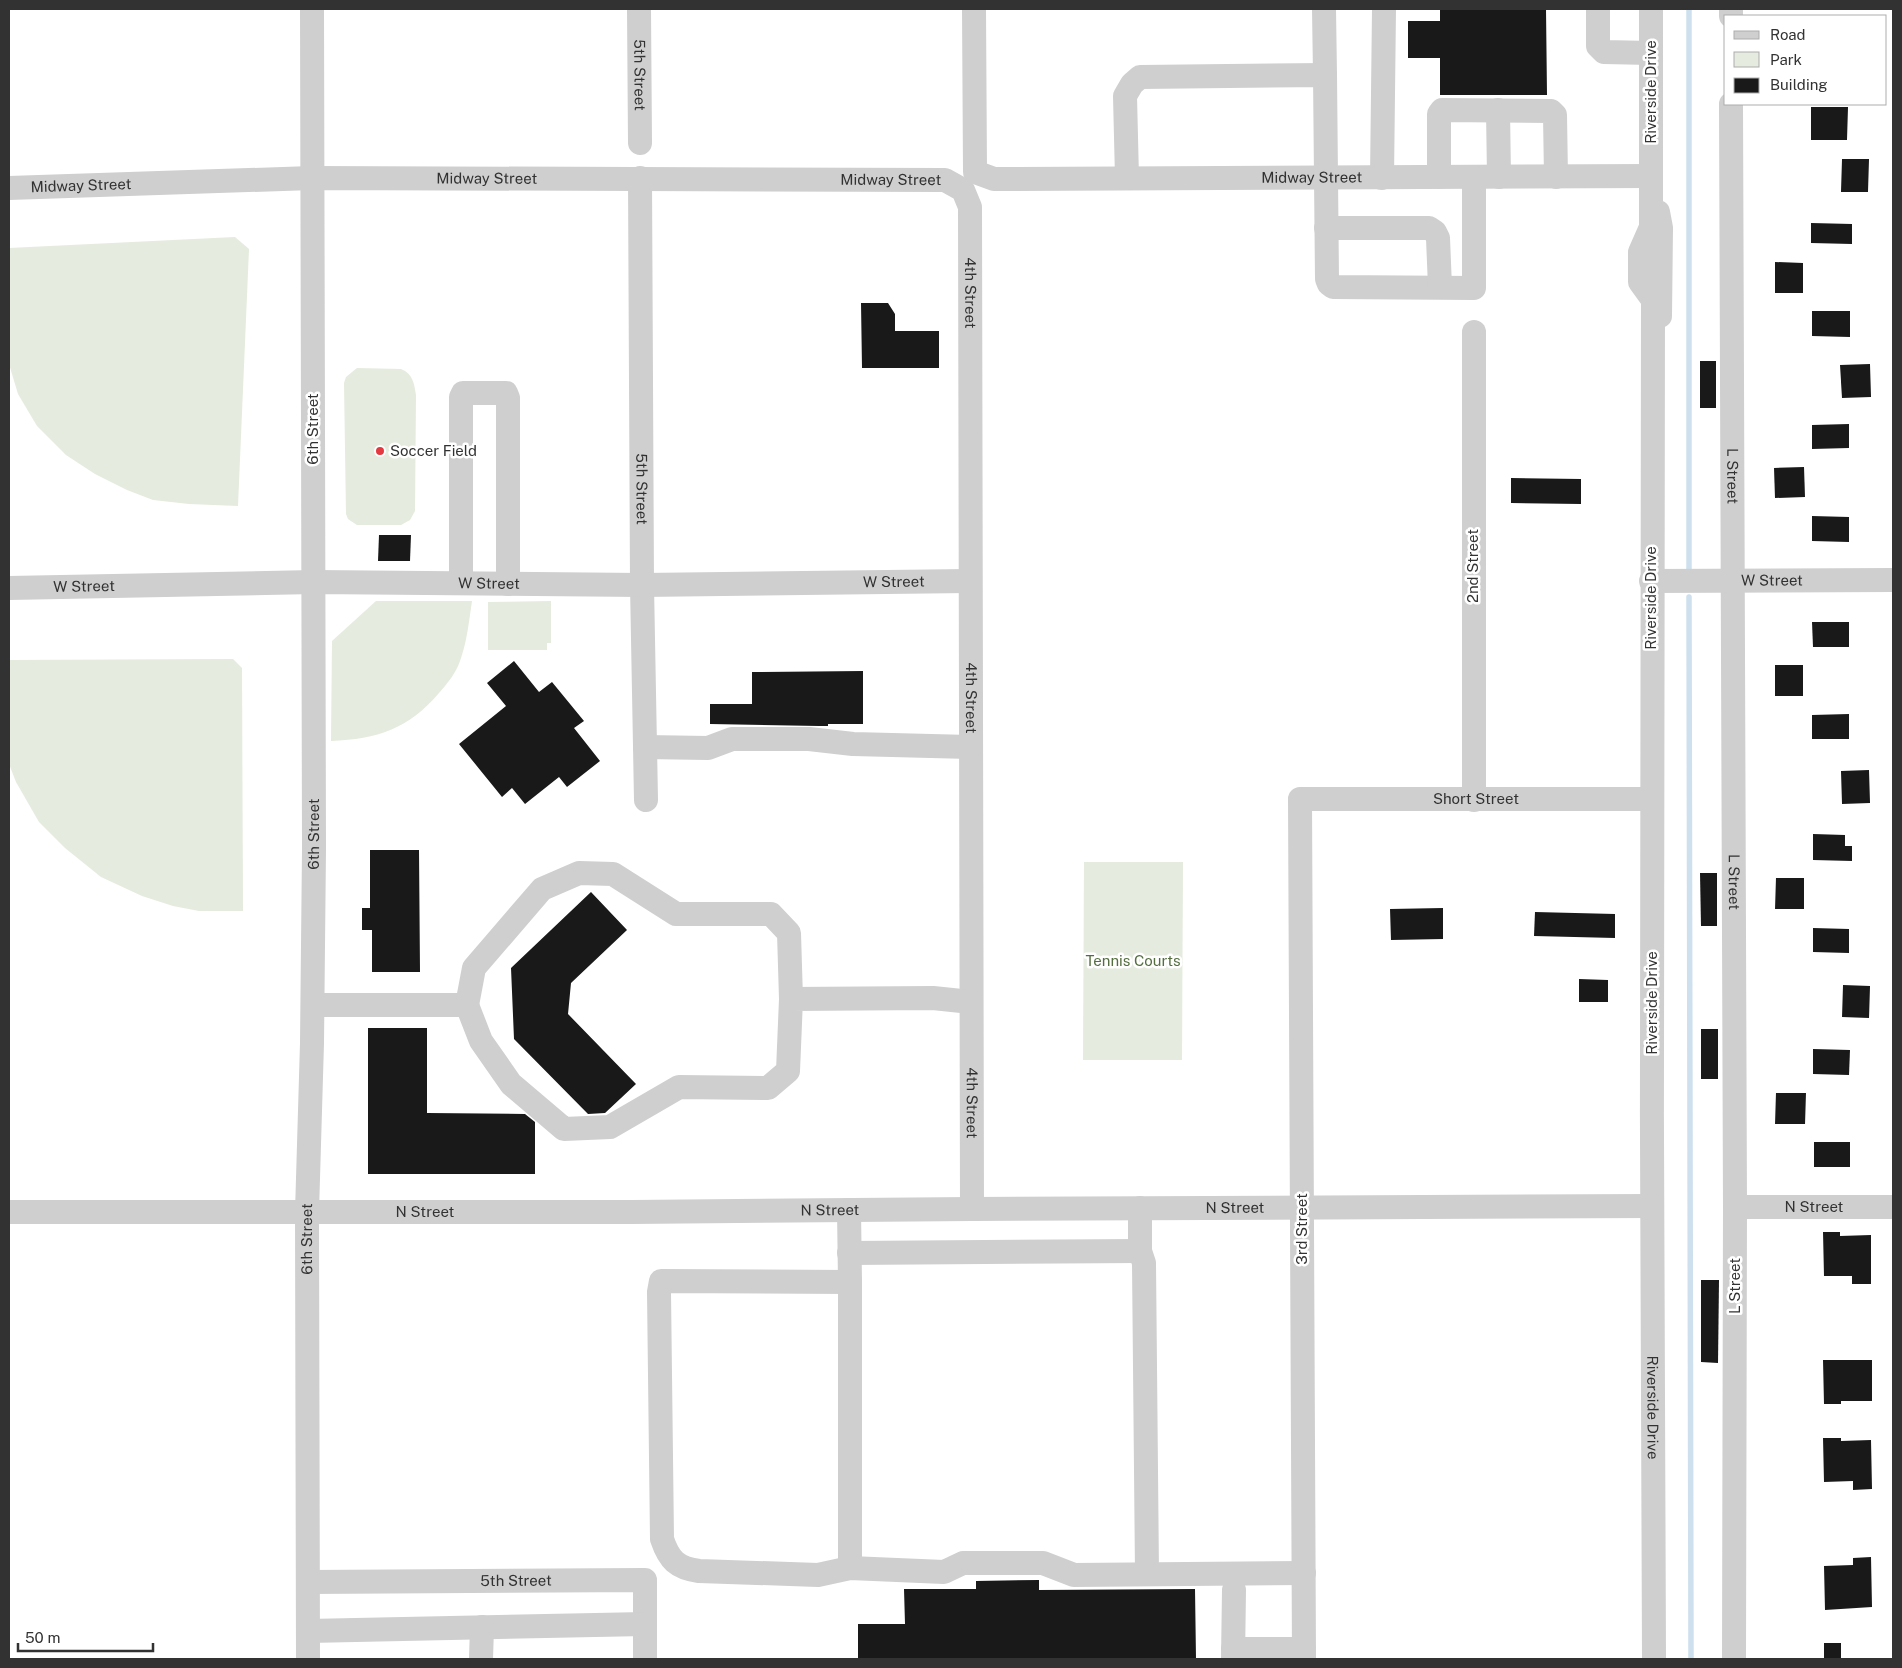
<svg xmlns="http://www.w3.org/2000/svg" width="1902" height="1668" viewBox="0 0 1902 1668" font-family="'Public Sans',sans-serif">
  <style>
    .green { fill: #e5ebde }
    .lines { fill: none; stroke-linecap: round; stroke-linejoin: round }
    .stream { stroke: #cee0ed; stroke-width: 5.5 }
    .building { fill: #191919 }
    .minor { stroke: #cfcfcf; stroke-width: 24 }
    .poi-dot { fill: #e43941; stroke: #fff; stroke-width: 2 }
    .labels { text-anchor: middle; stroke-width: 5; stroke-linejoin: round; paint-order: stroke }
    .street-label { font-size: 15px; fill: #323232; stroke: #fff }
    .poi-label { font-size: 15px; fill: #323232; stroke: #fff; text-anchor: start }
    .park-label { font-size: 15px; fill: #546e3f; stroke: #fff }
  </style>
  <rect width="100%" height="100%" fill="#fff"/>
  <g class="green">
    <path d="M 235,237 L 249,249 L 238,506 L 189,504 L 153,500 L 127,490 L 95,474 L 66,455 L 37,426 L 18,394 L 9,364 L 9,248 Z"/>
    <path d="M 357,368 L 401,369 C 413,374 414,383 416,395 L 415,511 L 410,520 L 401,525 L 357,525 L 348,519 L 346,514 L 344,383 L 346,377 Z"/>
    <path d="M 376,601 L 472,601 C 469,621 467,642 460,661 C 456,673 447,684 439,693 C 408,729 378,739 331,741 L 332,641 Z"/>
    <path d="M 551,601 L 551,643 L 547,643 L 547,650 L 488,650 L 488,602 Z"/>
    <path d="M 233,659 L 242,668 L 243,911 L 199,911 L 173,906 L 142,896 L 101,877 L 65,848 L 39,822 L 16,782 L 9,764 L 9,660 Z"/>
    <path d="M 1084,862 L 1183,862 L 1182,1060 L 1083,1060 Z"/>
  </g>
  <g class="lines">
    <g class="stream">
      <path d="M 1689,9 L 1689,569"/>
      <path d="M 1689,597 L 1691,1659"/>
    </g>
  </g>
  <g class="building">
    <path d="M 1440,9 L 1546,9 L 1547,95 L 1440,95 L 1440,58 L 1408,58 L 1408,21 L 1440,21 Z"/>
    <path d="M 1811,107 L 1848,107 L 1847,140 L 1811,140 Z"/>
    <path d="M 1842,159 L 1869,159 L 1868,192 L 1841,192 Z"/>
    <path d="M 1811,223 L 1852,224 L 1852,244 L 1811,243 Z"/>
    <path d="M 1775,262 L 1803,263 L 1803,293 L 1775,293 Z"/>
    <path d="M 861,303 L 888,303 L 895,314 L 895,331 L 939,331 L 939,368 L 862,368 Z"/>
    <path d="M 1812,311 L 1850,311 L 1850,337 L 1812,336 Z"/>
    <rect x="1700" y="361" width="16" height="47"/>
    <path d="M 1870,364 L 1871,397 L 1842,398 L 1840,365 Z"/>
    <path d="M 1849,424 L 1849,448 L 1812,449 L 1812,425 Z"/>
    <path d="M 1804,467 L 1805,497 L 1775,498 L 1774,468 Z"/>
    <path d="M 1511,478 L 1581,479 L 1581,504 L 1511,503 Z"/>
    <path d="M 1812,516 L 1849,517 L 1849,542 L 1812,541 Z"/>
    <path d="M 379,535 L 411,535 L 410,561 L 378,561 Z"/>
    <path d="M 1812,622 L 1849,622 L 1849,647 L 1813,647 Z"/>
    <path d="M 514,661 L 539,692 L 552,682 L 584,721 L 574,728 L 600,761 L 567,787 L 559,777 L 525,804 L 512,788 L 502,797 L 459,744 L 506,706 L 487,683 Z"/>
    <rect x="1775" y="665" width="28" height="31"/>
    <path d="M 863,671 L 863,724 L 828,724 L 828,726 L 819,726 L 710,724 L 710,704 L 752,704 L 752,672 Z"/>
    <path d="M 1849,714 L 1849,739 L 1812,739 L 1812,715 Z"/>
    <path d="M 1869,770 L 1870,803 L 1842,804 L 1841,771 Z"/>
    <path d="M 1813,834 L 1845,835 L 1845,846 L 1852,846 L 1852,861 L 1813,860 Z"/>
    <path d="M 370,850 L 419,850 L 420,972 L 372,972 L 372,930 L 362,930 L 362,908 L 370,908 Z"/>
    <path d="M 1700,873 L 1717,873 L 1717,926 L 1701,926 Z"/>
    <path d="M 1776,878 L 1804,878 L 1804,909 L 1775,909 Z"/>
    <path d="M 591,892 L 627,930 L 571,983 L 568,1014 L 636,1084 L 605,1113 L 588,1114 L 514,1039 L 511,968 Z"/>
    <path d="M 1443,908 L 1443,939 L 1391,940 L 1390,909 Z"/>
    <path d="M 1535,912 L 1615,914 L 1615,938 L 1534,936 Z"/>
    <path d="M 1813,928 L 1849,929 L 1849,953 L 1813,952 Z"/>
    <path d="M 1579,979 L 1608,980 L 1608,1002 L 1579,1002 Z"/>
    <path d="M 1843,985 L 1870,986 L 1869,1018 L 1842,1017 Z"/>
    <path d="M 368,1028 L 427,1028 L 427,1113 L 525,1114 L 535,1122 L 535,1174 L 368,1174 Z"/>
    <rect x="1701" y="1029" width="17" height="50"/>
    <path d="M 1813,1049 L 1850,1050 L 1849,1075 L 1813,1074 Z"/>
    <path d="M 1776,1093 L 1806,1093 L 1805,1124 L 1775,1124 Z"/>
    <rect x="1814" y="1142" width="36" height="25"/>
    <path d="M 1823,1232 L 1840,1232 L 1840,1236 L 1871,1235 L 1871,1284 L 1852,1284 L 1852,1276 L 1824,1276 Z"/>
    <path d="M 1701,1280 L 1719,1280 L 1718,1363 L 1701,1362 Z"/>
    <path d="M 1823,1360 L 1872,1360 L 1872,1401 L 1841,1401 L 1841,1404 L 1824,1404 Z"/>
    <path d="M 1823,1438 L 1841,1438 L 1841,1441 L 1871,1440 L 1872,1489 L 1853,1490 L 1853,1481 L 1824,1482 Z"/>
    <path d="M 1871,1557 L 1872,1607 L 1825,1610 L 1824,1566 L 1853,1565 L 1853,1558 Z"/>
    <path d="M 1039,1580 L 1039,1590 L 1195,1589 L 1196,1659 L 858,1659 L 858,1624 L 905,1624 L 904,1589 L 976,1589 L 976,1581 Z"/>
    <rect x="1824" y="1643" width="17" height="16"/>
  </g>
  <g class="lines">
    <g class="minor">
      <path id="s1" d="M 639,9 L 640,143"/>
      <path id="s2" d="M 974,9 L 975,172 L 994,179 L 1651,176"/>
      <path d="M 1324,9 L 1325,75"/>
      <path d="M 1598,9 L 1598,46 L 1604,52 L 1651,53"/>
      <path id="s3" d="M 1651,9 L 1651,227 L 1640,252 L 1640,282 L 1653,300 C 1653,753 1650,1206 1654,1659"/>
      <path d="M 1731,9 L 1731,16"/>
      <path id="s4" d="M 1731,104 L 1735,1207 L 1734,1659"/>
      <path d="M 1498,110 L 1499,177"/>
      <path d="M 1439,177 L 1439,114 L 1442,110 L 1551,111 L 1555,115 L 1556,177"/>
      <path id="s5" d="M 640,178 L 642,585 L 646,800"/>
      <path d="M 1127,178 L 1125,96 L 1132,84 L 1140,77 L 1325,75 L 1327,279 L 1329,284 L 1333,287 L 1474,288 L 1474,177"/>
      <path d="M 1382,178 L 1384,9"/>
      <path id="s6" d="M 9,188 L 312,178 L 945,180 L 963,190 L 970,207 L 972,1209"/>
      <path d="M 1658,212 L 1661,228 L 1660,316"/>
      <path d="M 1326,228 L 1429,228 L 1435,232 L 1438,238 L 1440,287"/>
      <path d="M 1474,332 L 1474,800"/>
      <path id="s7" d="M 1651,581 L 1893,580"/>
      <path d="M 461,583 L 461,397 L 463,393 L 506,393 L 508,398 L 508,584"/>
      <path id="s8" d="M 9,588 L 314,582 L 642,585 L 969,581"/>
      <path d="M 645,747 L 708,748 L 732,739 L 809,739 L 853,744 L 970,747"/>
      <path d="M 313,1005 L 467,1005 L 481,1041 L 511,1084 L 564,1129 L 610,1127 L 679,1087 L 768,1088 L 788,1071 L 791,999 L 933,998 L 971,1002"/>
      <path d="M 467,1005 L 474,968 L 542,889 L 579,873 L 613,874 L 676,914 L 771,914 L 789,933 L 791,999"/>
      <path id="s9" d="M 1735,1207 L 1893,1207"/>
      <path d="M 1140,1208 L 1140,1251 L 1144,1263 L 1147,1574"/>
      <path d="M 849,1210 L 850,1282 L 661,1281 L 659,1292 L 662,1539 C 669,1560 677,1568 699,1571 L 818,1575 L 850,1568 L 944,1572 L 963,1563 L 1043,1563 L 1074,1575 L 1304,1573"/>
      <path id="s10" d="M 9,1212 L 632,1212 L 972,1209 L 1652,1206"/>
      <path d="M 849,1253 L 1140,1251"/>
      <path d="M 850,1282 L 850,1568"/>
      <path id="s11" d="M 308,1582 L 645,1580 L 645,1659"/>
      <path d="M 308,1631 L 645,1624"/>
      <path d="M 1233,1649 L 1304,1649"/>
      <path id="s12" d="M 308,1659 L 307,1212 L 312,1043 L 314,849 L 312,9"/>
      <path d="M 481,1659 L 482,1627"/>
      <path d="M 1233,1659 L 1234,1590"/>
      <path id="s13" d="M 1304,1659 L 1300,799 L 1652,799"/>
    </g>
  </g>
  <circle class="poi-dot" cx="380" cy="451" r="5"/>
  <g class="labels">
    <g class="street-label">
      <text dy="5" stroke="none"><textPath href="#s1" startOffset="66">5th Street</textPath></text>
      <text transform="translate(1651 92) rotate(-90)" y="5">Riverside Drive</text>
      <text dy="5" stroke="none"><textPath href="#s6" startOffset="478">Midway Street</textPath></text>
      <text dy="5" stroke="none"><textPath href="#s2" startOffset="501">Midway Street</textPath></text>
      <text dy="5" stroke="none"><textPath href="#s6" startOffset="882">Midway Street</textPath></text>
      <text dy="5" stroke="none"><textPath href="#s6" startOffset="72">Midway Street</textPath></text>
      <text dy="5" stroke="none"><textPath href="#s6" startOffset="1061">4th Street</textPath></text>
      <text transform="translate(313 429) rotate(-90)" y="5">6th Street</text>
      <text dy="5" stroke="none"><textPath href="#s4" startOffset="372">L Street</textPath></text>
      <text dy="5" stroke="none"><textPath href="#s5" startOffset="311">5th Street</textPath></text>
      <text transform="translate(1473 566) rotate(-90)" y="5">2nd Street</text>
      <text dy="5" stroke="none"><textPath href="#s7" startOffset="121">W Street</textPath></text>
      <text dy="5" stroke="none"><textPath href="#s8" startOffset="885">W Street</textPath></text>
      <text dy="5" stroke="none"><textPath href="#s8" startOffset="480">W Street</textPath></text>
      <text dy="5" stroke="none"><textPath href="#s8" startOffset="75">W Street</textPath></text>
      <text transform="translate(1651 598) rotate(-90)" y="5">Riverside Drive</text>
      <text dy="5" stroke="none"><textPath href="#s6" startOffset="1466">4th Street</textPath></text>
      <text dy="5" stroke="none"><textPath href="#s13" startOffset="1036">Short Street</textPath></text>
      <text dy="5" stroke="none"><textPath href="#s12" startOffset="825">6th Street</textPath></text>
      <text dy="5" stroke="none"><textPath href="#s4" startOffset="778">L Street</textPath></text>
      <text transform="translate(1652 1003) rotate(-90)" y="5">Riverside Drive</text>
      <text dy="5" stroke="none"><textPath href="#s6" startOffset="1871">4th Street</textPath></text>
      <text dy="5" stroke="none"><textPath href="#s9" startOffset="79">N Street</textPath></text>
      <text dy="5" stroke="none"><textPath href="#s10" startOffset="1226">N Street</textPath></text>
      <text dy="5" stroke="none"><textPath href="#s10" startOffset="821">N Street</textPath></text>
      <text dy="5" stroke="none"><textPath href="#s10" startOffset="416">N Street</textPath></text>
      <text transform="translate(1302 1229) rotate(-90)" y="5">3rd Street</text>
      <text dy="5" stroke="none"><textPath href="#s12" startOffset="420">6th Street</textPath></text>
      <text transform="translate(1735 1286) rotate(-90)" y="5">L Street</text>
      <text dy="5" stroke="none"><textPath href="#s3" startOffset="1405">Riverside Drive</textPath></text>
      <text dy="5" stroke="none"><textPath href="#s11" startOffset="208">5th Street</textPath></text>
    </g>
    <g class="poi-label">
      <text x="390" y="456">Soccer Field</text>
    </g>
    <g class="park-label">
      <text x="1133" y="966">Tennis Courts</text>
    </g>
  </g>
  <rect width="1902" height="1668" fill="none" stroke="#323232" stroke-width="20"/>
  <rect x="1724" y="15" width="162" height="90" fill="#ffffff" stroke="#adadad"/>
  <rect x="1734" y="31" width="25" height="8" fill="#cfcfcf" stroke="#adadad"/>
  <text x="1770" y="40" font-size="15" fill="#323232">Road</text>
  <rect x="1734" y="52" width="25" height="15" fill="#e5ebde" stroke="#adadad"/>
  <text x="1770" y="65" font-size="15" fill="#323232">Park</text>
  <rect x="1734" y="78" width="25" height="15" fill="#191919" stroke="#adadad"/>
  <text x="1770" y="90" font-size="15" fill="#323232">Building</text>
  <path d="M18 1643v8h135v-8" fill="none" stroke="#323232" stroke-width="2.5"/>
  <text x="25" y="1643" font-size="15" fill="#323232" stroke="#ffffff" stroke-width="4" paint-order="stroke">50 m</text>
</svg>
